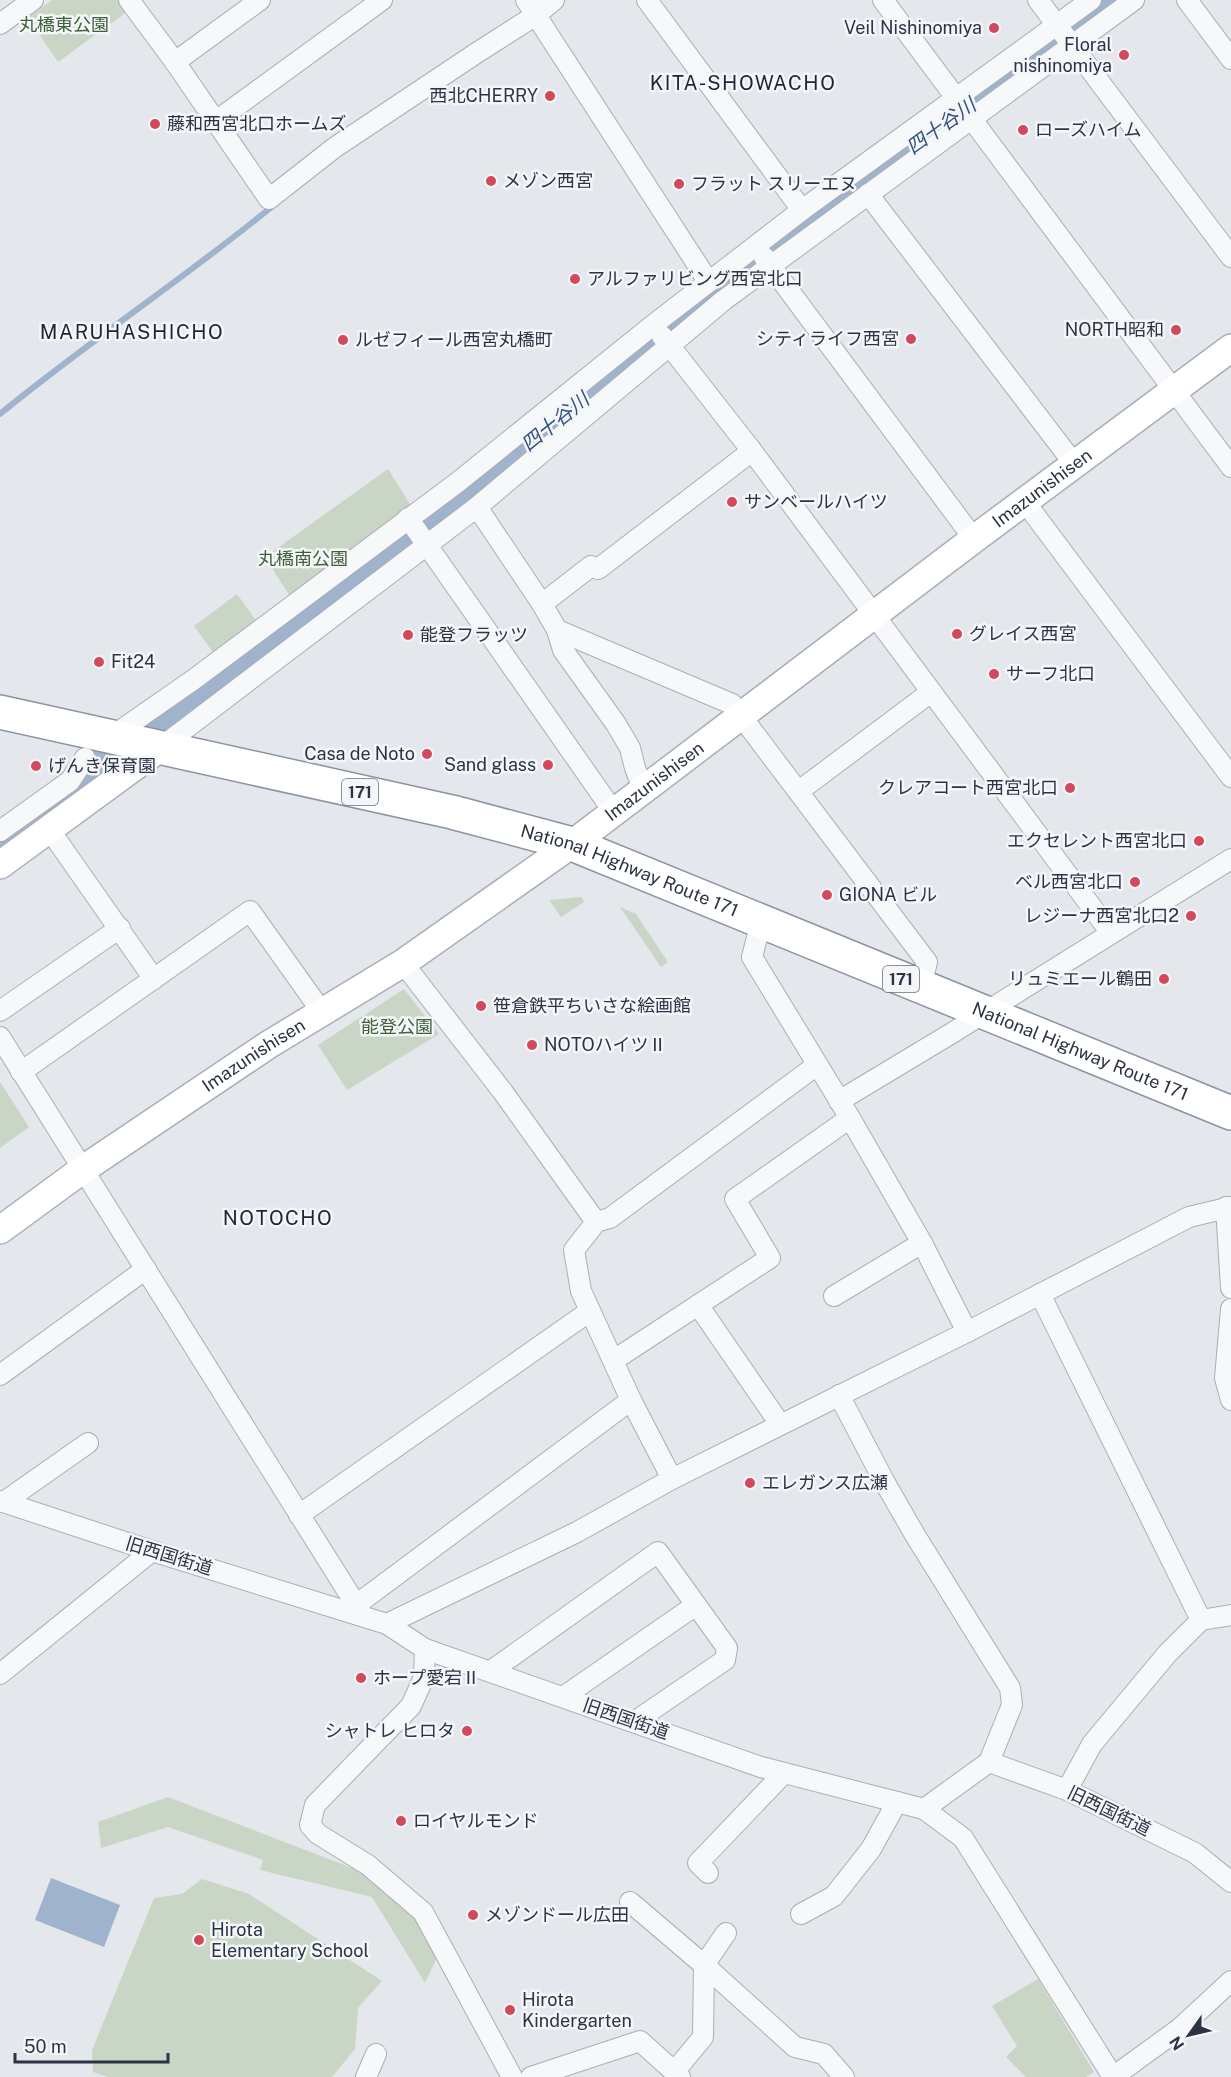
<svg xmlns="http://www.w3.org/2000/svg" width="1231" height="2077" viewBox="0 0 1231 2077" font-family="'Public Sans','Noto Sans JP',sans-serif">
  <style>
    .green { fill: #c9d6c5 }
    .water { fill: #9fb4cc }
    .lines { fill: none; stroke-linecap: round; stroke-linejoin: round }
    .stream { stroke: #9fb4cc; stroke-width: 6 }
    .river { stroke: #9fb4cc; stroke-width: 38 }
    .street-casing { stroke: #a9aeb7; stroke-width: 22 }
    .secondary-casing { stroke: #a9aeb7; stroke-width: 30 }
    .highway-casing { stroke: #8b94a3; stroke-width: 36 }
    .street { stroke: #f7f8fa; stroke-width: 20 }
    .secondary { stroke: #fff; stroke-width: 27 }
    .highway { stroke: #fff; stroke-width: 33 }
    .poi-dot { fill: #d1495b; stroke: #f4f6f9; stroke-width: 2 }
    .labels { text-anchor: middle; stroke-width: 5; stroke-linejoin: round; paint-order: stroke }
    .shield { fill: #f4f6f9; stroke: #676e7b; stroke-width: 1.5 }
    .shield-label { font-size: 16px; font-weight: bold; fill: #2b3445 }
    .park-label { font-size: 18px; fill: #3f6138; stroke: #f4f6f9 }
    .poi-label { font-size: 18px; fill: #2b3445; stroke: #f4f6f9; text-anchor: start }
    .street-label { font-size: 18px; fill: #2b3445; stroke: #f4f6f9 }
    .neighbourhood-label { font-size: 20px; letter-spacing: 1.5px; fill: #1d2536; stroke: #f4f6f9 }
    .water-label { font-size: 20px; font-style: italic; fill: #34527a; stroke: #f4f6f9 }
  </style>
  <rect width="100%" height="100%" fill="#e4e7ec"/>
  <g class="green">
    <path d="M 52,0 L 119,0 L 128,11 L 58,62 L 28,18 Z"/>
    <path d="M 388,469 L 411,506 L 291,598 L 265,557 Z"/>
    <path d="M 237,594 L 258,623 L 215,655 L 194,626 Z"/>
    <path d="M 581,897 L 584,902 L 561,917 L 549,900 Z"/>
    <path d="M 620,907 L 636,914 L 668,962 L 661,967 Z"/>
    <path d="M 404,989 L 439,1034 L 347,1090 L 318,1045 Z"/>
    <path d="M 0,1082 L 29,1127 L 0,1148 Z"/>
    <path d="M 168,1797 L 383,1880 L 429,1929 L 440,1951 L 425,1983 L 372,1897 L 260,1870 L 263,1860 L 168,1827 L 101,1848 L 98,1822 Z"/>
    <path d="M 202,1879 L 249,1894 L 382,1981 L 358,2008 L 355,2049 L 332,2077 L 108,2077 L 93,2072 L 92,2050 L 154,1898 L 182,1894 Z"/>
    <path d="M 1038,1979 L 1094,2072 L 1086,2077 L 1026,2077 L 1006,2057 L 1017,2046 L 992,2006 Z"/>
  </g>
  <path class="water" d="M 51,1878 L 120,1905 L 104,1947 L 35,1920 Z"/>
  <g class="lines">
    <path class="stream" d="M 0,414 C 89,341 185,278 274,205"/>
    <path class="river" d="M 0,846 L 97,769 L 455,502 L 722,286 L 1112,0"/>
    <g class="street-casing">
      <g id="street">
        <path d="M 129,0 L 175,62 L 269,199 L 334,148 L 478,52 L 536,15 L 554,0"/>
        <path d="M 526,0 L 708,281"/>
        <path d="M 647,0 L 802,210"/>
        <path d="M 883,0 L 1231,467"/>
        <path d="M 1038,0 L 1231,257"/>
        <path d="M 1187,0 L 1231,59"/>
        <path d="M 0,24 L 33,0"/>
        <path d="M 175,62 L 260,0"/>
        <path d="M 216,121 L 382,0"/>
        <path d="M 868,194 L 1075,465"/>
        <path d="M 764,257 L 974,539"/>
        <path d="M 662,336 L 752,451 L 1111,933"/>
        <path d="M 1025,502 L 1231,777"/>
        <path d="M 477,507 L 542,604 L 557,630 L 563,650 L 616,724 L 630,748 L 635,768 L 643,789"/>
        <path d="M 408,518 L 613,811"/>
        <path d="M 542,604 L 591,566 L 598,569 L 752,451"/>
        <path d="M 557,630 L 732,704 L 927,962 L 921,987"/>
        <path d="M 111,737 L 193,680 L 458,482 L 653,325 L 802,210 L 1091,0"/>
        <path d="M 160,748 L 477,507 L 724,300 L 1134,0"/>
        <path d="M 799,791 L 931,692"/>
        <path d="M 49,829 L 154,979"/>
        <path d="M 0,831 L 70,781 L 85,758"/>
        <path d="M 761,922 L 752,957 L 850,1118 L 922,1243 L 967,1332"/>
        <path d="M 403,963 L 503,1092 L 596,1222 L 574,1250 L 581,1291 L 631,1400 L 672,1479"/>
        <path d="M 0,1011 L 120,928"/>
        <path d="M 0,1037 L 363,1616"/>
        <path d="M 21,1072 L 250,911 L 322,1012"/>
        <path d="M 839,1101 L 952,1033 L 1231,859"/>
        <path d="M 1226,1207 L 1231,1288"/>
        <path d="M 596,1222 L 610,1218 L 817,1065"/>
        <path d="M 1040,1294 L 1201,1620"/>
        <path d="M 834,1296 L 922,1243"/>
        <path d="M 698,1305 L 780,1424"/>
        <path d="M 1231,1309 L 1225,1378 L 1231,1400"/>
        <path d="M 614,1360 L 770,1258 L 735,1199 L 850,1118"/>
        <path d="M 0,1375 L 146,1269"/>
        <path d="M 839,1395 L 884,1481 L 915,1535 L 1010,1688 L 1012,1705 L 989,1762"/>
        <path d="M 0,1501 L 152,1551 L 387,1624 L 425,1649 L 761,1767 L 924,1809 L 989,1762 L 1067,1790 L 1195,1853 L 1231,1882"/>
        <path d="M 4,1502 L 88,1443"/>
        <path d="M 299,1515 L 590,1311"/>
        <path d="M 356,1605 L 631,1400"/>
        <path d="M 387,1624 L 577,1532 L 672,1479 L 967,1332 L 1189,1217 L 1231,1207"/>
        <path d="M 425,1649 L 424,1677 L 411,1706 L 315,1805 L 310,1825 L 318,1834 L 368,1865 L 423,1912 L 512,2077"/>
        <path d="M 491,1671 L 658,1552 L 727,1648 L 725,1660 L 634,1722"/>
        <path d="M 0,1674 L 152,1551"/>
        <path d="M 563,1697 L 696,1605"/>
        <path d="M 1067,1790 L 1092,1744 L 1167,1654 L 1201,1620 L 1231,1615"/>
        <path d="M 924,1809 L 963,1838 L 1113,2077"/>
        <path d="M 708,1873 L 698,1863 L 784,1773"/>
        <path d="M 630,1902 L 704,1965 L 795,2047 L 824,2054 L 844,2077"/>
        <path d="M 801,1914 L 834,1896 L 871,1849 L 897,1802"/>
        <path d="M 674,2072 L 703,2037 L 704,1965 L 726,1933"/>
        <path d="M 366,2077 L 376,2054"/>
        <path d="M 531,2077 L 640,2041 L 680,2077"/>
        <path d="M 1113,2077 L 1179,2029 L 1231,1981"/>
      </g>
    </g>
    <g class="secondary-casing">
      <g id="secondary">
        <path d="M 0,865 L 160,748"/>
        <path id="s1" d="M 0,1230 L 82,1170 L 268,1045 L 403,963 L 572,844 L 974,539 L 1231,348"/>
      </g>
    </g>
    <g class="highway-casing">
      <g id="highway">
        <path id="s2" d="M 0,712 L 452,812 L 572,844 L 1231,1113"/>
      </g>
    </g>
    <use href="#street" class="street"/>
    <use href="#secondary" class="secondary"/>
    <use href="#highway" class="highway"/>
  </g>
  <g class="poi-dot">
    <circle cx="994" cy="28" r="6"/>
    <circle cx="1124" cy="55" r="6"/>
    <circle cx="550" cy="96" r="6"/>
    <circle cx="155" cy="124" r="6"/>
    <circle cx="1023" cy="130" r="6"/>
    <circle cx="491" cy="181" r="6"/>
    <circle cx="679" cy="184" r="6"/>
    <circle cx="575" cy="279" r="6"/>
    <circle cx="1176" cy="330" r="6"/>
    <circle cx="911" cy="339" r="6"/>
    <circle cx="343" cy="340" r="6"/>
    <circle cx="732" cy="502" r="6"/>
    <circle cx="957" cy="634" r="6"/>
    <circle cx="408" cy="635" r="6"/>
    <circle cx="99" cy="662" r="6"/>
    <circle cx="994" cy="674" r="6"/>
    <circle cx="427" cy="754" r="6"/>
    <circle cx="548" cy="765" r="6"/>
    <circle cx="36" cy="766" r="6"/>
    <circle cx="1070" cy="788" r="6"/>
    <circle cx="1199" cy="841" r="6"/>
    <circle cx="1135" cy="882" r="6"/>
    <circle cx="827" cy="895" r="6"/>
    <circle cx="1191" cy="916" r="6"/>
    <circle cx="1164" cy="979" r="6"/>
    <circle cx="481" cy="1006" r="6"/>
    <circle cx="532" cy="1045" r="6"/>
    <circle cx="750" cy="1483" r="6"/>
    <circle cx="361" cy="1678" r="6"/>
    <circle cx="467" cy="1731" r="6"/>
    <circle cx="401" cy="1821" r="6"/>
    <circle cx="473" cy="1915" r="6"/>
    <circle cx="199" cy="1940" r="6"/>
    <circle cx="510" cy="2010" r="6"/>
  </g>
  <g class="labels">
    <g class="shield">
      <rect x="342" y="779" width="36" height="26" rx="4.5"/>
      <rect x="883" y="966" width="36" height="26" rx="4.5"/>
    </g>
    <g class="shield-label">
      <text x="360" y="798">171</text>
      <text x="901" y="985">171</text>
    </g>
    <g class="park-label">
      <text x="64" y="31">丸橋東公園</text>
      <text x="303" y="565">丸橋南公園</text>
      <text x="397" y="1033">能登公園</text>
    </g>
    <g class="poi-label">
      <text x="982" y="34" text-anchor="end">Veil Nishinomiya</text>
      <text x="1112" y="51" text-anchor="end">Floral<tspan x="1112" dy="21">nishinomiya</tspan></text>
      <text x="538" y="102" text-anchor="end">西北CHERRY</text>
      <text x="167" y="130">藤和西宮北口ホームズ</text>
      <text x="1035" y="136">ローズハイム</text>
      <text x="503" y="187">メゾン西宮</text>
      <text x="691" y="190">フラット スリーエヌ</text>
      <text x="587" y="285">アルファリビング西宮北口</text>
      <text x="1164" y="336" text-anchor="end">NORTH昭和</text>
      <text x="899" y="345" text-anchor="end">シティライフ西宮</text>
      <text x="355" y="346">ルゼフィール西宮丸橋町</text>
      <text x="744" y="508">サンベールハイツ</text>
      <text x="969" y="640">グレイス西宮</text>
      <text x="420" y="641">能登フラッツ</text>
      <text x="111" y="668">Fit24</text>
      <text x="1006" y="680">サーフ北口</text>
      <text x="415" y="760" text-anchor="end">Casa de Noto</text>
      <text x="536" y="771" text-anchor="end">Sand glass</text>
      <text x="48" y="772">げんき保育園</text>
      <text x="1058" y="794" text-anchor="end">クレアコート西宮北口</text>
      <text x="1187" y="847" text-anchor="end">エクセレント西宮北口</text>
      <text x="1123" y="888" text-anchor="end">ベル西宮北口</text>
      <text x="839" y="901">GIONA ビル</text>
      <text x="1179" y="922" text-anchor="end">レジーナ西宮北口2</text>
      <text x="1152" y="985" text-anchor="end">リュミエール鶴田</text>
      <text x="493" y="1012">笹倉鉄平ちいさな絵画館</text>
      <text x="544" y="1051">NOTOハイツⅡ</text>
      <text x="762" y="1489">エレガンス広瀬</text>
      <text x="373" y="1684">ホープ愛宕Ⅱ</text>
      <text x="455" y="1737" text-anchor="end">シャトレ ヒロタ</text>
      <text x="413" y="1827">ロイヤルモンド</text>
      <text x="485" y="1921">メゾンドール広田</text>
      <text x="211" y="1936">Hirota<tspan x="211" dy="21">Elementary School</tspan></text>
      <text x="522" y="2006">Hirota<tspan x="522" dy="21">Kindergarten</tspan></text>
    </g>
    <g class="street-label">
      <text dy="6" stroke="none"><textPath href="#s1" startOffset="1280">Imazunishisen</textPath></text>
      <text dy="6" stroke="none"><textPath href="#s1" startOffset="794">Imazunishisen</textPath></text>
      <text dy="6" stroke="none"><textPath href="#s2" startOffset="650">National Highway Route 171</textPath></text>
      <text dy="6" stroke="none"><textPath href="#s2" startOffset="1136">National Highway Route 171</textPath></text>
      <text dy="6" stroke="none"><textPath href="#s1" startOffset="308">Imazunishisen</textPath></text>
      <text transform="translate(169 1556) rotate(17)" y="6">旧西国街道</text>
      <text transform="translate(626 1719) rotate(19)" y="6">旧西国街道</text>
      <text transform="translate(1109 1811) rotate(26)" y="6">旧西国街道</text>
    </g>
    <g class="neighbourhood-label">
      <text x="743" y="90">KITA-SHOWACHO</text>
      <text x="132" y="339">MARUHASHICHO</text>
      <text x="278" y="1225">NOTOCHO</text>
    </g>
    <g class="water-label">
      <text transform="translate(941 126) rotate(-36)" y="7">四十谷川</text>
      <text transform="translate(555 422) rotate(-39)" y="7">四十谷川</text>
    </g>
  </g>
  <g transform="translate(1189 2035) rotate(236)" stroke="#f4f6f9" stroke-width="4.5" paint-order="stroke">
  <path d="M0-4.5L10 22L0 15L-10 22Z" fill="#2b3445"/>
  <text y="-9" font-size="16" font-weight="bold" text-anchor="middle" fill="#2b3445">N</text>
  </g>
  <path d="M15 2053v9h153v-9" fill="none" stroke="#2b3445" stroke-width="3"/>
  <text x="24" y="2053" font-size="18" fill="#2b3445" stroke="#f4f6f9" stroke-width="4.5" paint-order="stroke">50 m</text>
</svg>
